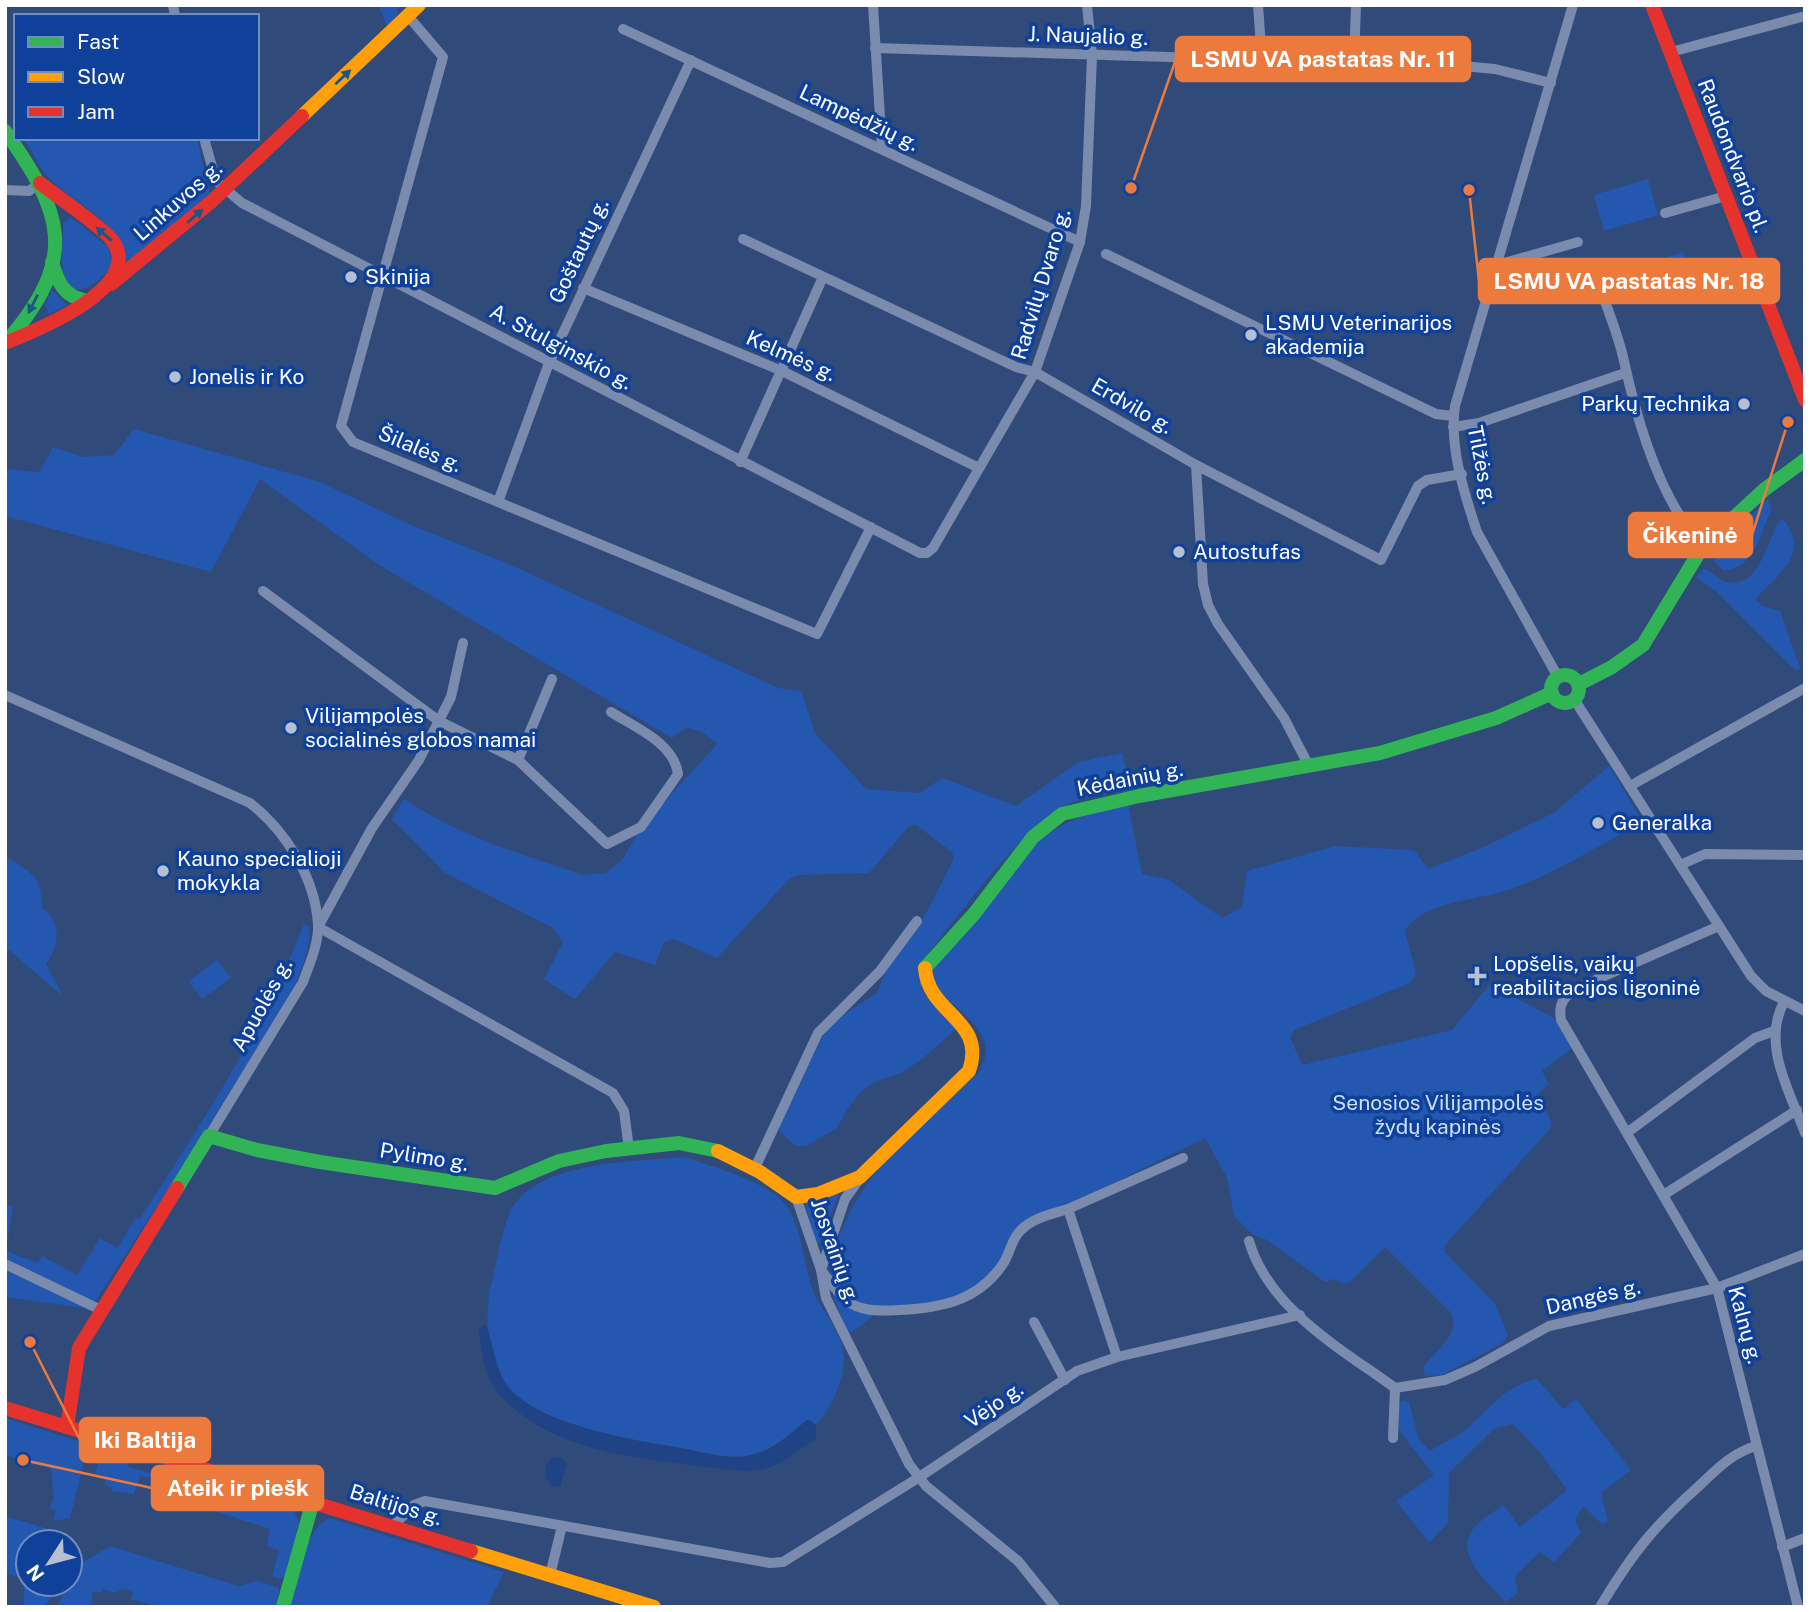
<svg xmlns="http://www.w3.org/2000/svg" width="1810" height="1612" viewBox="0 0 1810 1612" font-family="'Public Sans',sans-serif">
  <style>
    .green { fill: #2457b0 }
    .water { fill: #1f4384 }
    .lines { fill: none; stroke-linecap: round; stroke-linejoin: round }
    .street { stroke: #7a8bad; stroke-width: 10 }
    .fast { stroke: #30b455; stroke-width: 14 }
    .slow { stroke: #ff9f0a; stroke-width: 14 }
    .jam { stroke: #e5322d; stroke-width: 14 }
    .oneway { fill: #16588c }
    .poi-dot { fill: #b7c0d0; stroke: #10419a; stroke-width: 2.5 }
    .labels { text-anchor: middle; stroke-width: 7; stroke-linejoin: round; paint-order: stroke }
    .street-label { font-size: 21px; fill: #fff; stroke: #10419a }
    .poi-label { font-size: 21px; fill: #fff; stroke: #10419a; text-anchor: start }
    .park-label { font-size: 21px; fill: #cbdefe; stroke: #10419a }
    .leader { fill: none; stroke: #ed7a3d; stroke-width: 2.5 }
    .callout-dot { fill: #ed7a3d; stroke: #10419a; stroke-width: 2.5 }
    .callout { fill: #ed7a3d; stroke: #ed7a3d; stroke-width: 2.5 }
    .callout-label { font-size: 23px; text-anchor: middle; font-weight: bold; fill: #fff }
  </style>
  <rect width="100%" height="100%" fill="#304a7a"/>
  <g class="green">
    <path d="M 378,5 L 399,5 L 396,17 L 387,26 Z"/>
    <path d="M 30,138 L 197,138 L 210,193 L 126,265 C 126,225 79,207 53,182 C 41,172 34,154 25,141 Z"/>
    <path d="M 1648,179 L 1658,215 L 1604,231 L 1594,195 Z"/>
    <path d="M 71,217 L 109,248 L 112,266 C 102,278 87,294 71,288 C 56,269 64,245 63,223 Z"/>
    <path d="M 1683,252 L 1689,272 L 1652,284 L 1646,264 Z"/>
    <path d="M 52,290 L 67,305 L 49,314 L 45,305 Z"/>
    <path d="M 134,429 L 320,482 L 411,525 L 511,565 L 778,688 L 801,691 L 815,733 L 866,789 L 920,793 L 942,778 L 1016,806 L 1078,762 L 1122,753 L 1132,791 C 1112,793 1087,796 1069,804 C 1027,820 960,915 929,952 C 909,993 929,1000 957,1027 C 941,1043 925,1058 906,1070 C 897,1076 885,1077 875,1082 C 854,1094 847,1110 837,1128 L 806,1146 L 796,1146 L 778,1130 L 823,1036 L 843,1015 L 877,993 L 885,973 L 920,925 L 954,858 L 952,852 L 916,825 L 909,826 L 869,873 L 797,875 L 790,878 L 717,958 L 673,939 L 664,942 L 655,965 L 615,952 L 575,999 L 544,979 L 563,942 L 553,928 L 445,873 L 392,819 L 404,799 C 459,836 520,854 583,875 L 606,873 L 623,859 L 641,827 L 717,744 L 704,733 L 687,727 L 672,738 L 379,565 L 260,479 L 211,572 L 5,516 L 5,469 L 39,472 L 53,447 L 83,457 L 114,455 Z"/>
    <path d="M 1768,499 L 1771,509 C 1761,533 1754,570 1723,570 L 1714,561 L 1716,551 Z"/>
    <path d="M 1781,519 C 1787,522 1788,526 1791,532 C 1803,561 1772,580 1755,599 L 1762,606 L 1780,611 L 1800,668 L 1796,671 L 1717,592 L 1696,577 L 1703,569 C 1713,571 1718,580 1727,582 C 1761,589 1766,539 1781,519 Z"/>
    <path d="M 1609,766 L 1643,822 C 1599,845 1555,874 1508,890 C 1476,901 1424,900 1405,931 L 1416,974 L 1410,983 L 1294,1030 L 1290,1037 L 1302,1065 L 1452,1030 L 1490,984 L 1554,1018 L 1573,1048 L 1542,1071 L 1549,1084 L 1538,1094 L 1551,1121 L 1550,1129 L 1444,1246 L 1445,1252 L 1495,1304 L 1508,1335 L 1503,1343 L 1442,1375 L 1425,1376 L 1423,1367 C 1435,1352 1463,1331 1450,1312 L 1385,1247 L 1350,1282 L 1343,1283 L 1334,1279 L 1325,1282 L 1267,1240 L 1253,1235 L 1234,1216 L 1227,1178 L 1205,1138 L 1073,1203 L 1029,1220 L 1000,1265 L 974,1288 L 948,1303 L 886,1307 L 849,1334 C 841,1315 830,1294 830,1273 C 830,1261 835,1248 839,1237 C 865,1166 925,1122 979,1072 C 981,1066 986,1057 986,1051 C 986,1026 950,1003 934,988 L 932,972 L 950,947 L 1038,842 C 1065,819 1094,812 1128,804 L 1142,874 L 1169,880 L 1222,918 L 1242,907 L 1247,871 L 1335,846 L 1414,850 L 1428,869 L 1486,846 L 1555,812 Z"/>
    <path d="M 5,856 C 31,872 42,876 42,908 C 63,922 59,946 46,964 L 63,996 L 9,950 L 5,952 Z"/>
    <path d="M 304,924 L 310,927 C 308,984 264,1037 235,1084 C 188,1160 139,1234 90,1309 L 5,1297 L 5,1203 L 13,1207 L 6,1251 L 38,1263 L 42,1256 L 77,1275 L 100,1238 L 117,1248 L 136,1218 L 139,1220 C 200,1126 264,1028 304,924 Z"/>
    <path d="M 217,960 L 231,978 L 202,999 L 189,981 Z"/>
    <path d="M 684,1157 C 711,1166 760,1179 781,1200 C 804,1223 802,1266 815,1295 C 824,1313 844,1337 844,1357 C 844,1382 831,1407 816,1425 L 808,1420 C 793,1432 778,1446 760,1452 C 732,1463 704,1452 676,1447 C 633,1440 537,1424 508,1388 C 487,1361 483,1313 492,1281 C 497,1260 501,1235 509,1214 C 533,1160 635,1162 684,1157 Z"/>
    <path d="M 839,1193 L 819,1244 L 816,1244 L 805,1203 Z"/>
    <path d="M 1537,1379 L 1563,1409 L 1576,1399 L 1631,1470 L 1601,1493 L 1608,1521 L 1603,1525 L 1583,1506 L 1575,1520 L 1581,1533 L 1554,1562 L 1540,1552 L 1515,1576 L 1518,1593 L 1506,1602 C 1490,1584 1453,1556 1473,1529 C 1480,1520 1494,1512 1503,1505 L 1520,1527 L 1567,1490 L 1538,1450 L 1513,1424 L 1495,1428 L 1449,1473 L 1448,1523 L 1429,1542 L 1396,1501 L 1434,1475 L 1399,1430 L 1399,1403 L 1404,1400 L 1409,1402 L 1419,1440 L 1430,1451 C 1442,1443 1458,1437 1469,1427 C 1491,1407 1506,1385 1537,1379 Z"/>
    <path d="M 5,1418 L 84,1443 L 87,1449 L 70,1518 L 53,1521 L 56,1510 L 50,1508 L 54,1496 L 51,1469 L 5,1455 Z"/>
    <path d="M 102,1448 L 130,1456 L 127,1466 L 153,1474 L 151,1478 L 140,1476 L 134,1494 L 112,1491 L 112,1488 L 105,1485 L 105,1475 L 95,1474 Z"/>
    <path d="M 179,1479 L 220,1492 L 224,1484 L 292,1506 L 299,1523 L 285,1575 L 280,1579 L 272,1576 L 279,1550 L 267,1546 L 270,1529 L 181,1500 L 179,1505 L 172,1502 L 174,1495 L 163,1492 L 167,1481 Z"/>
    <path d="M 5,1516 L 68,1535 L 68,1542 L 28,1542 L 28,1584 L 58,1584 L 45,1607 L 24,1607 L 24,1579 L 5,1573 Z"/>
    <path d="M 329,1518 L 504,1572 L 487,1607 L 290,1607 C 298,1578 301,1534 329,1518 Z"/>
    <path d="M 110,1546 L 238,1586 L 258,1581 L 279,1588 L 277,1607 L 164,1607 L 131,1600 L 133,1592 L 122,1589 L 115,1593 L 103,1589 L 101,1593 L 93,1591 L 91,1607 L 57,1607 L 77,1566 Z"/>
  </g>
  <g class="water">
    <path d="M 485,1324 C 495,1344 494,1371 510,1389 C 541,1424 630,1440 675,1447 C 703,1451 731,1463 760,1453 C 778,1446 793,1431 808,1419 L 816,1425 L 816,1439 C 802,1447 786,1461 771,1467 C 748,1475 720,1468 697,1466 C 631,1457 553,1450 504,1399 C 485,1380 482,1356 479,1331 Z"/>
    <path d="M 553,1457 L 561,1458 L 567,1464 L 560,1487 L 552,1486 L 546,1478 L 546,1465 Z"/>
  </g>
  <g class="lines">
    <g class="street">
      <path d="M 173,5 L 175,16"/>
      <path d="M 873,5 L 882,149"/>
      <path d="M 1258,5 L 1262,61"/>
      <path d="M 408,16 L 443,57 L 341,426 L 353,442 L 817,634 L 871,527"/>
      <path d="M 623,29 L 1080,242"/>
      <path d="M 875,48 L 1462,66 L 1495,69 L 1551,83"/>
      <path d="M 1671,52 L 1805,16"/>
      <path d="M 1354,63 L 1356,5"/>
      <path d="M 204,138 L 216,181 L 242,203 L 920,553 L 927,553 L 933,548 L 1035,372 L 1080,242 L 1086,206 L 1092,56 L 1087,5"/>
      <path d="M 5,190 L 29,191 L 40,183"/>
      <path d="M 1665,213 L 1726,196"/>
      <path d="M 743,239 L 1016,367 L 1035,372 L 1196,465 L 1381,560 L 1418,486 L 1427,480 L 1462,474"/>
      <path d="M 1106,254 L 1436,414 L 1453,416"/>
      <path d="M 1497,265 L 1578,242"/>
      <path d="M 1597,279 C 1606,306 1618,333 1624,361 C 1637,421 1660,501 1703,546"/>
      <path d="M 583,288 L 782,371 L 979,468"/>
      <path d="M 1453,427 L 1479,423 L 1625,373"/>
      <path d="M 740,462 L 823,277"/>
      <path d="M 1196,465 L 1203,584 L 1208,605 L 1218,624 L 1284,718 L 1309,766"/>
      <path d="M 498,502 L 549,363 L 691,60"/>
      <path d="M 263,591 L 439,721 L 518,760 L 607,844 L 641,827 L 678,774 C 674,743 636,728 611,712"/>
      <path d="M 463,643 L 451,697 L 419,760 L 372,828 L 318,927 L 613,1093 L 624,1111 L 629,1149"/>
      <path d="M 1558,677 L 1477,532 C 1464,493 1449,446 1455,406 L 1573,5"/>
      <path d="M 5,695 L 250,803 C 286,831 315,878 318,924 C 319,944 309,965 303,982 L 209,1136"/>
      <path d="M 1574,699 L 1751,976 L 1766,991 L 1805,1011"/>
      <path d="M 518,760 L 552,679"/>
      <path d="M 1630,786 L 1805,688"/>
      <path d="M 1680,865 L 1705,854 L 1805,855"/>
      <path d="M 1719,926 L 1577,988 C 1564,997 1558,1003 1561,1020 L 1717,1288 L 1798,1607"/>
      <path d="M 1784,1002 C 1761,1044 1790,1092 1805,1133"/>
      <path d="M 1628,1132 L 1755,1038 L 1774,1031"/>
      <path d="M 754,1170 L 818,1033 L 880,971 L 917,921"/>
      <path d="M 860,1178 L 845,1199 L 821,1270 C 848,1306 853,1313 900,1310 C 941,1308 978,1301 1003,1264 C 1010,1254 1011,1240 1020,1231 C 1032,1218 1052,1214 1068,1209"/>
      <path d="M 1665,1194 L 1797,1110"/>
      <path d="M 796,1197 L 821,1270 L 826,1298 L 909,1464 L 926,1486 L 1018,1561 L 1055,1607"/>
      <path d="M 1249,1241 C 1269,1309 1340,1348 1395,1388 L 1393,1438"/>
      <path d="M 5,1264 L 101,1310"/>
      <path d="M 1034,1322 L 1065,1380"/>
      <path d="M 1117,1357 L 1068,1209 L 1183,1158"/>
      <path d="M 1395,1388 L 1445,1380 L 1475,1367 L 1549,1326 L 1717,1288 L 1805,1254"/>
      <path d="M 394,1525 L 414,1505 L 425,1501 L 770,1563 L 783,1562 L 918,1478 L 1077,1371 L 1117,1357 L 1300,1315"/>
      <path d="M 1782,1547 L 1805,1538"/>
      <path d="M 550,1575 L 562,1526"/>
      <path d="M 1600,1607 C 1632,1554 1653,1527 1699,1486 C 1717,1469 1732,1453 1756,1446"/>
    </g>
    <g class="fast">
      <path d="M 5,131 C 63,213 79,257 8,340"/>
      <path d="M 52,262 C 58,283 64,297 87,301"/>
      <circle cx="1565" cy="689" r="14"/>
      <path d="M 1579,684 L 1612,667 L 1643,645 L 1703,546 L 1765,489 L 1805,460"/>
      <path d="M 925,968 L 974,914 L 1033,837 L 1062,814 L 1139,796 L 1380,753 L 1496,718 L 1552,693"/>
      <path d="M 177,1188 L 209,1136 L 257,1150 L 320,1162 L 495,1188 L 559,1161 L 606,1151 L 679,1143 L 718,1151"/>
      <path d="M 283,1607 L 313,1501"/>
    </g>
    <g class="slow">
      <path d="M 302,116 L 419,5"/>
      <path d="M 718,1151 L 760,1172 L 796,1197 L 818,1194 L 860,1177 L 969,1071 C 987,1019 928,1015 925,968"/>
      <path d="M 471,1551 L 654,1607"/>
    </g>
    <g class="jam">
      <path d="M 1652,5 L 1805,400"/>
      <path d="M 111,284 L 212,201 L 302,116"/>
      <path d="M 5,343 C 35,331 147,287 112,240 C 101,226 56,196 40,183"/>
      <path d="M 5,1408 L 471,1551"/>
      <path d="M 67,1427 L 79,1348 L 177,1188"/>
    </g>
  </g>
  <defs><path id="oneway-solid" d="M-6-.8H1V-3.2L6.5 0L1 3.2V.8H-6Z" transform="scale(1.75)"/></defs>
  <g class="oneway">
    <use href="#oneway-solid" transform="translate(343 77) rotate(-43)"/>
    <use href="#oneway-solid" transform="translate(195 216) rotate(-41)"/>
    <use href="#oneway-solid" transform="translate(104 234) rotate(-139)"/>
    <use href="#oneway-solid" transform="translate(33 304) rotate(117)"/>
  </g>
  <g class="poi-dot">
    <circle cx="351" cy="277" r="7"/>
    <circle cx="1251" cy="335" r="7"/>
    <circle cx="175" cy="377" r="7"/>
    <circle cx="1744" cy="404" r="7"/>
    <circle cx="1179" cy="552" r="7"/>
    <circle cx="291" cy="728" r="7"/>
    <circle cx="1598" cy="823" r="7"/>
    <circle cx="163" cy="871" r="7"/>
    <path d="M1473.5 965.5h7v7h7v7h-7v7h-7v-7h-7v-7h7z"/>
  </g>
  <g class="labels">
    <g class="street-label">
      <text transform="translate(1088 36) rotate(2)" y="7">J. Naujalio g.</text>
      <text transform="translate(859 118) rotate(25)" y="7">Lampėdžių g.</text>
      <text transform="translate(1733 156) rotate(69)" y="7">Raudondvario pl.</text>
      <text transform="translate(178 201) rotate(-41)" y="7">Linkuvos g.</text>
      <text transform="translate(579 251) rotate(-65)" y="7">Goštautų g.</text>
      <text transform="translate(1041 284) rotate(-73)" y="7">Radvilų Dvaro g.</text>
      <text transform="translate(561 347) rotate(28)" y="7">A. Stulginskio g.</text>
      <text transform="translate(791 356) rotate(24)" y="7">Kelmės g.</text>
      <text transform="translate(1132 406) rotate(30)" y="7">Erdvilo g.</text>
      <text transform="translate(420 449) rotate(23)" y="7">Šilalės g.</text>
      <text transform="translate(1482 465) rotate(79)" y="7">Tilžės g.</text>
      <text transform="translate(1130 779) rotate(-11)" y="7">Kėdainių g.</text>
      <text transform="translate(262 1005) rotate(-61)" y="7">Apuolės g.</text>
      <text transform="translate(424 1157) rotate(9)" y="7">Pylimo g.</text>
      <text transform="translate(835 1251) rotate(71)" y="7">Josvainių g.</text>
      <text transform="translate(1593 1297) rotate(-13)" y="7">Dangės g.</text>
      <text transform="translate(1745 1325) rotate(75)" y="7">Kalnų g.</text>
      <text transform="translate(994 1405) rotate(-34)" y="7">Vėjo g.</text>
      <text transform="translate(396 1505) rotate(17)" y="7">Baltijos g.</text>
    </g>
    <g class="poi-label">
      <text x="365" y="284">Skinija</text>
      <text x="1265" y="330">LSMU Veterinarijos<tspan x="1265" dy="24">akademija</tspan></text>
      <text x="189" y="384">Jonelis ir Ko</text>
      <text x="1730" y="411" text-anchor="end">Parkų Technika</text>
      <text x="1193" y="559">Autostufas</text>
      <text x="305" y="723">Vilijampolės<tspan x="305" dy="24">socialinės globos namai</tspan></text>
      <text x="1612" y="830">Generalka</text>
      <text x="177" y="866">Kauno specialioji<tspan x="177" dy="24">mokykla</tspan></text>
      <text x="1493" y="971">Lopšelis, vaikų<tspan x="1493" dy="24">reabilitacijos ligoninė</tspan></text>
    </g>
    <g class="park-label">
      <text x="1438" y="1110">Senosios Vilijampolės<tspan x="1438" dy="24">žydų kapinės</tspan></text>
    </g>
  </g>
  <path class="leader" d="M1131 188L1176 59M1469 190L1479 281M1788 422L1752 535M30 1342L80 1440M23 1460L152 1488"/>
  <g class="callout-dot">
    <circle cx="1131" cy="188" r="7"/>
    <circle cx="1469" cy="190" r="7"/>
    <circle cx="1788" cy="422" r="7"/>
    <circle cx="30" cy="1342" r="7"/>
    <circle cx="23" cy="1460" r="7"/>
  </g>
  <g class="callout">
    <rect x="1176" y="37" width="294" height="44" rx="7"/>
    <rect x="1479" y="259" width="300" height="44" rx="7"/>
    <rect x="1629" y="513" width="123" height="44" rx="7"/>
    <rect x="80" y="1418" width="130" height="44" rx="7"/>
    <rect x="152" y="1466" width="171" height="44" rx="7"/>
  </g>
  <g class="callout-label">
    <text x="1323" y="67">LSMU VA pastatas Nr. 11</text>
    <text x="1629" y="289">LSMU VA pastatas Nr. 18</text>
    <text x="1690" y="543">Čikeninė</text>
    <text x="145" y="1448">Iki Baltija</text>
    <text x="238" y="1496">Ateik ir piešk</text>
  </g>
  <rect width="1810" height="1612" fill="none" stroke="#ffffff" stroke-width="14"/>
  <rect x="14" y="14" width="245" height="126" fill="#10419a" stroke="#708dc2" stroke-width="2"/>
  <rect x="28" y="37" width="35" height="10" fill="#30b455" stroke="#708dc2" stroke-width="2"/>
  <text x="77" y="49" font-size="21" fill="#ffffff">Fast</text>
  <rect x="28" y="72" width="35" height="10" fill="#ff9f0a" stroke="#708dc2" stroke-width="2"/>
  <text x="77" y="84" font-size="21" fill="#ffffff">Slow</text>
  <rect x="28" y="107" width="35" height="10" fill="#e5322d" stroke="#708dc2" stroke-width="2"/>
  <text x="77" y="119" font-size="21" fill="#ffffff">Jam</text>
  <g transform="translate(49 1563) rotate(234)"><circle r="33" fill="#10419a" stroke="#708dc2" stroke-width="2"/>
  <path d="M0-5L12 26L0 18L-12 26Z" fill="#b7c0d0"/>
  <text y="-10" font-size="19" font-weight="bold" text-anchor="middle" fill="#ffffff">N</text>
  </g>
</svg>
